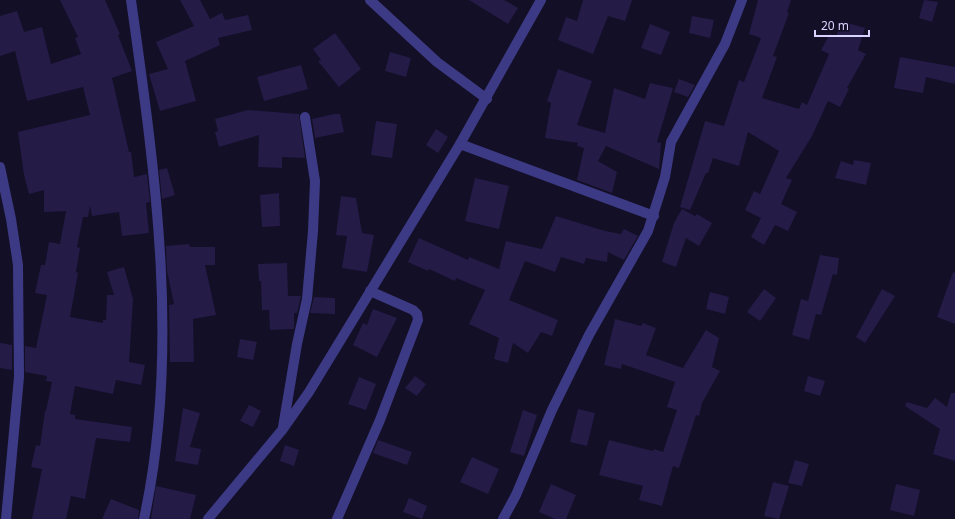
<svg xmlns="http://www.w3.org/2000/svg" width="955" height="519" viewBox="0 0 955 519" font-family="'Noto Sans',sans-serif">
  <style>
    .building { fill: #241b47 }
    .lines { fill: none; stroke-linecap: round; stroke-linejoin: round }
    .minor { stroke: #3d3a85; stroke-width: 10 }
  </style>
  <rect width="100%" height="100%" fill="#130f26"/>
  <g class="building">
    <path d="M 60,0 L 105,0 L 120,34 L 118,35 L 132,71 L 112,78 L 129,152 L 131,152 L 134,177 L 147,174 L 150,202 L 146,203 L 149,233 L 122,236 L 119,212 L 92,216 L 90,206 L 88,217 L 83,217 L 77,247 L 80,248 L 76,272 L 78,273 L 70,317 L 103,323 L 103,320 L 106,320 L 107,295 L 114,295 L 107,272 L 124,267 L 133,299 L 129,362 L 145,365 L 141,385 L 116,380 L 113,394 L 75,386 L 70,414 L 75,415 L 75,419 L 132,427 L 130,442 L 96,438 L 85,499 L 71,496 L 66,519 L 32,519 L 42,469 L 31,467 L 36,445 L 40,446 L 45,411 L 46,411 L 52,382 L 46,381 L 47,376 L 25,372 L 25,346 L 36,348 L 47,295 L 35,293 L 41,265 L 45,265 L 49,242 L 60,244 L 66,211 L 44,212 L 44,190 L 29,194 L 24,175 L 18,132 L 90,115 L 83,87 L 27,101 L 15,51 L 0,56 L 0,16 L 17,11 L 24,32 L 42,27 L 51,64 L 81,54 L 75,38 L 78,37 Z"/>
    <path d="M 180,0 L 200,0 L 210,19 L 222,13 L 225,20 L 248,15 L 252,30 L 218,38 L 220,45 L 185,61 L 196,101 L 160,111 L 149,74 L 168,69 L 156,42 L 194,26 Z"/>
    <path d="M 469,0 L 504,0 L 518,8 L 508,24 Z"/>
    <path d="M 583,0 L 632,0 L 625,21 L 608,16 L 593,54 L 558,40 L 566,17 L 577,21 Z"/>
    <path d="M 758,0 L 791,0 L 787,12 L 789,13 L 773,56 L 777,57 L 762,98 L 799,109 L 802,102 L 807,105 L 829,54 L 821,50 L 830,34 L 836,37 L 841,21 L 865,28 L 858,50 L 866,54 L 847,88 L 849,89 L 840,107 L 828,101 L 812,136 L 786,178 L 792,180 L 781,204 L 797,212 L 788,231 L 775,225 L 764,245 L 751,237 L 761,218 L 745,210 L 754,191 L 760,194 L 779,151 L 748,132 L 739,166 L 713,158 L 708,173 L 706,173 L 690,210 L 680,207 L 705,121 L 724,126 L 739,80 L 744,82 L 761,38 L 749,34 Z"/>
    <path d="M 924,0 L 938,2 L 932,22 L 919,18 Z"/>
    <path d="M 692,16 L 714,20 L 710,38 L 689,33 Z"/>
    <path d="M 650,24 L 670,32 L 661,55 L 641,48 Z"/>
    <path d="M 335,33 L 361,69 L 339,87 L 318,61 L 321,60 L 313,49 Z"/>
    <path d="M 390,52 L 411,58 L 406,77 L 385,71 Z"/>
    <path d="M 900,57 L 955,67 L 955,84 L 926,77 L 923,93 L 894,88 Z"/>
    <path d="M 301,65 L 308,89 L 264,101 L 257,77 Z"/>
    <path d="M 558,69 L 592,81 L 577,125 L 605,133 L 614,88 L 645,99 L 650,83 L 673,88 L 657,142 L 661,143 L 659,169 L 606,146 L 598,161 L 617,172 L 612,193 L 577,180 L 584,148 L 577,146 L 578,143 L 545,138 L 551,103 L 547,101 Z"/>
    <path d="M 679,79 L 695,85 L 688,97 L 674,92 Z"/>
    <path d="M 248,110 L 299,114 L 305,158 L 282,157 L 282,168 L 258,167 L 259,135 L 219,147 L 215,132 L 218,131 L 215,119 Z"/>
    <path d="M 334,114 L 340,114 L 344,132 L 315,138 L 312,119 Z"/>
    <path d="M 376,121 L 397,124 L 392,158 L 371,155 Z"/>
    <path d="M 436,129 L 448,137 L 438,153 L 426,145 Z"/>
    <path d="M 854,160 L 871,163 L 866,185 L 835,178 L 841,161 L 853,165 Z"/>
    <path d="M 167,168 L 175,195 L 162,199 L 159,170 Z"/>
    <path d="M 475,178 L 509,186 L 499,229 L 465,221 Z"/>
    <path d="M 279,193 L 280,226 L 262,227 L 260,195 Z"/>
    <path d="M 341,196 L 356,198 L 362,233 L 374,235 L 367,272 L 342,268 L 347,236 L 336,235 Z"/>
    <path d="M 682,209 L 695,216 L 697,214 L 712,223 L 699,246 L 686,238 L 676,267 L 662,262 L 674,223 Z"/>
    <path d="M 556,216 L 605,231 L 621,234 L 624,229 L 638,236 L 624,260 L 608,252 L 607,262 L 586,258 L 584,264 L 561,257 L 555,272 L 525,261 L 509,300 L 558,320 L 552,336 L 541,332 L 528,353 L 513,343 L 508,363 L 494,359 L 499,338 L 469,324 L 485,290 L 456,278 L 455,281 L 429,269 L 428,271 L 408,262 L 419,238 L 468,260 L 469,257 L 499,269 L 506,241 L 542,249 Z"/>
    <path d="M 189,244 L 190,247 L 215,247 L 215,265 L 205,265 L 216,315 L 193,319 L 194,362 L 170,362 L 169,305 L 174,304 L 167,271 L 166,246 Z"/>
    <path d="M 820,255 L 839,258 L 837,275 L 833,274 L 821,315 L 816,314 L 809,340 L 792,335 L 801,299 L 808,301 Z"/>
    <path d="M 287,263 L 288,296 L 301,296 L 297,313 L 294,313 L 294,329 L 270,330 L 269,310 L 262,310 L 261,281 L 259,281 L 258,264 Z"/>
    <path d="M 953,272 L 955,273 L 955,324 L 937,317 Z"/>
    <path d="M 764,289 L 776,298 L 760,321 L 747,312 Z"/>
    <path d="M 882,289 L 895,296 L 865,343 L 856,337 Z"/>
    <path d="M 710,292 L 729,297 L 725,314 L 706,309 Z"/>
    <path d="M 314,297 L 335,298 L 335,314 L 310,313 Z"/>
    <path d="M 373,309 L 397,318 L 377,357 L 353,345 L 363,323 L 367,325 Z"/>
    <path d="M 615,319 L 641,326 L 643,323 L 656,328 L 646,355 L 683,368 L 706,330 L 719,338 L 712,367 L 720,371 L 702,403 L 699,416 L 696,415 L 679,468 L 673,466 L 662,506 L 639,500 L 643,486 L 599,475 L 609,440 L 653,451 L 654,449 L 663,452 L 677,410 L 667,407 L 675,382 L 622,364 L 621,369 L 604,365 Z"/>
    <path d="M 240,339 L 257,342 L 253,360 L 237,357 Z"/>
    <path d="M 0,343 L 12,345 L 12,370 L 0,368 Z"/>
    <path d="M 415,376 L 426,384 L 417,396 L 405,388 Z"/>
    <path d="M 808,376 L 825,381 L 820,396 L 804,391 Z"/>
    <path d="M 359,377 L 376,384 L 366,410 L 348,404 Z"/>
    <path d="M 951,393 L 955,393 L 955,461 L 933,454 L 940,429 L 905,406 L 907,402 L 927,408 L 935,398 L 947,407 Z"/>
    <path d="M 249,405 L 261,411 L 253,427 L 240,421 Z"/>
    <path d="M 183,408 L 200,413 L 190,447 L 201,449 L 198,465 L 175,461 Z"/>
    <path d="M 578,409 L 595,413 L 587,446 L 570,442 Z"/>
    <path d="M 523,410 L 537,415 L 524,456 L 510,452 Z"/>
    <path d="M 378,440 L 412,452 L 407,465 L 373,453 Z"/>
    <path d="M 285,445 L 299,450 L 294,466 L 280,461 Z"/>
    <path d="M 472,457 L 499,469 L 488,494 L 460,482 Z"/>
    <path d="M 795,460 L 809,464 L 802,486 L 788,483 Z"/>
    <path d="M 773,482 L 789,486 L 779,519 L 764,516 Z"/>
    <path d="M 551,484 L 576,495 L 566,519 L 555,519 L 539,512 Z"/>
    <path d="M 896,484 L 920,490 L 914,516 L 890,510 Z"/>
    <path d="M 156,486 L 196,495 L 190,519 L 151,519 Z"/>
    <path d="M 409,498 L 427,506 L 422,519 L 403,512 Z"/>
    <path d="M 111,499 L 139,510 L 138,519 L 102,519 Z"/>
  </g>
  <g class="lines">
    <g class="minor">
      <path d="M 131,0 C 155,171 181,348 144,519"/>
      <path d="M 370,0 L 437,62 L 487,99"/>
      <path d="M 460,144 L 654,216"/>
      <path d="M 0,167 L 11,219 L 18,265 L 19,377 L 6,519"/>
      <path d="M 283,427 L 297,344 L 307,299 L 313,231 L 315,181 L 305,117"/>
      <path d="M 208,519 L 283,429 L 309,392 L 460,144 L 541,0"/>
      <path d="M 337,519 L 380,420 L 418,320 L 417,314 L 413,310 L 370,291"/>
      <path d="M 503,519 L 516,495 L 552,410 L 589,335 L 648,231 L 665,177 L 671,142 L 725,44 L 742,0"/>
    </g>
  </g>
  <path d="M815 30v6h54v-6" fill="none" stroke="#d9d4ff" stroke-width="2"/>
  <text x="821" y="30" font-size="12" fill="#d9d4ff" stroke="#130f26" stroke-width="3" paint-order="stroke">20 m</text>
</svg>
